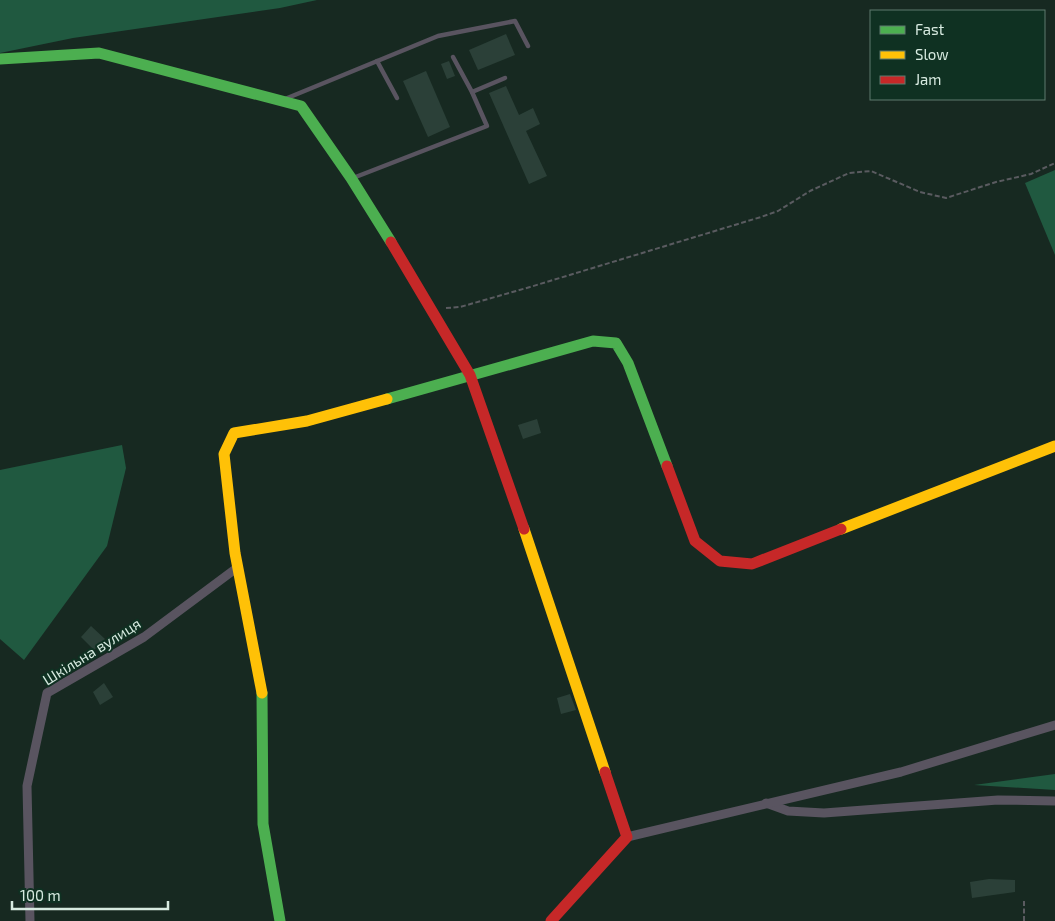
<svg xmlns="http://www.w3.org/2000/svg" width="1055" height="921" viewBox="0 0 1055 921" font-family="'Exo 2',sans-serif">
  <style>
    .green { fill: #205940 }
    .building { fill: #2b4038 }
    .lines { fill: none; stroke-linecap: round; stroke-linejoin: round }
    .path { stroke: #5a5b60; stroke-width: 2; stroke-dasharray: 5 2.5; stroke-linecap: butt }
    .lane { stroke: #595460; stroke-width: 4.5 }
    .street { stroke: #595460; stroke-width: 9 }
    .fast { stroke: #4caf50; stroke-width: 11 }
    .slow { stroke: #ffc107; stroke-width: 11 }
    .jam { stroke: #c62828; stroke-width: 11 }
    .labels { text-anchor: middle; stroke-width: 4; stroke-linejoin: round; paint-order: stroke }
    .street-label { font-size: 15px; fill: #d7eae0; stroke: #0f3122 }
  </style>
  <rect width="100%" height="100%" fill="#172921"/>
  <g class="green">
    <path d="M 0,0 L 317,0 L 280,8 L 73,38 L 0,53 Z"/>
    <path d="M 1055,170 L 1055,255 L 1025,183 Z"/>
    <path d="M 122,445 L 126,468 L 107,546 L 24,660 L 0,639 L 0,470 Z"/>
    <path d="M 1055,774 L 1055,790 L 974,785 Z"/>
  </g>
  <g class="building">
    <path d="M 506,34 L 515,55 L 478,70 L 469,50 Z"/>
    <path d="M 449,61 L 455,76 L 447,79 L 441,64 Z"/>
    <path d="M 426,71 L 450,127 L 428,137 L 403,81 Z"/>
    <path d="M 506,86 L 519,115 L 533,108 L 540,124 L 526,131 L 547,176 L 529,184 L 489,93 Z"/>
    <path d="M 537,419 L 541,433 L 523,439 L 518,425 Z"/>
    <path d="M 91,626 L 105,639 L 94,650 L 81,637 Z"/>
    <path d="M 104,683 L 113,697 L 100,705 L 93,692 Z"/>
    <path d="M 570,694 L 576,710 L 561,714 L 557,698 Z"/>
    <path d="M 989,879 L 1015,880 L 1015,892 L 972,898 L 970,882 Z"/>
  </g>
  <g class="lines">
    <g class="path">
      <path d="M 446,308 L 460,307 L 530,287 L 761,217 L 778,211 L 810,191 L 849,173 L 871,171 L 920,192 L 946,198 L 996,182 L 1031,174 L 1055,163"/>
      <path d="M 1024,921 L 1024,901"/>
    </g>
    <g class="lane">
      <path d="M 453,57 L 472,92"/>
      <path d="M 377,61 L 397,98"/>
      <path d="M 285,99 L 438,36 L 515,21 L 528,46"/>
      <path d="M 353,178 L 487,126 L 472,92 L 505,78"/>
    </g>
    <g class="street">
      <path d="M 766,803 L 788,811 L 824,813 L 998,800 L 1055,801"/>
      <path d="M 627,837 L 901,772 L 1055,725"/>
      <path d="M 30,921 L 27,786 L 47,693 L 144,637 L 238,567"/>
    </g>
    <g class="fast">
      <path d="M 0,59 L 99,53 L 301,106 L 351,178 L 391,242"/>
      <path d="M 387,399 L 593,341 L 616,343 L 628,363 L 667,466"/>
      <path d="M 262,693 L 263,824 L 280,921"/>
    </g>
    <g class="slow">
      <path d="M 524,529 L 605,772"/>
      <path d="M 841,529 L 1055,446"/>
      <path d="M 262,693 L 235,553 L 224,454 L 234,433 L 307,421 L 387,399"/>
    </g>
    <g class="jam">
      <path d="M 391,242 L 470,375 L 524,529"/>
      <path d="M 667,466 L 695,541 L 720,561 L 752,564 L 841,529"/>
      <path d="M 551,921 L 627,837 L 605,772"/>
    </g>
  </g>
  <g class="labels">
    <g class="street-label">
      <text transform="translate(92 652) rotate(-32)" y="5">Шкільна вулиця</text>
    </g>
  </g>
  <rect x="870" y="10" width="175" height="90" fill="#0f3122" stroke="#5f7b6e"/>
  <rect x="880" y="26" width="25" height="8" fill="#4caf50" stroke="#5f7b6e"/>
  <text x="915" y="35" font-size="15" fill="#d7eae0">Fast</text>
  <rect x="880" y="51" width="25" height="8" fill="#ffc107" stroke="#5f7b6e"/>
  <text x="915" y="60" font-size="15" fill="#d7eae0">Slow</text>
  <rect x="880" y="76" width="25" height="8" fill="#c62828" stroke="#5f7b6e"/>
  <text x="915" y="85" font-size="15" fill="#d7eae0">Jam</text>
  <path d="M12 901v8h156v-8" fill="none" stroke="#d7eae0" stroke-width="2.5"/>
  <text x="20" y="901" font-size="15" fill="#d7eae0" stroke="#0f3122" stroke-width="4" paint-order="stroke">100 m</text>
</svg>
